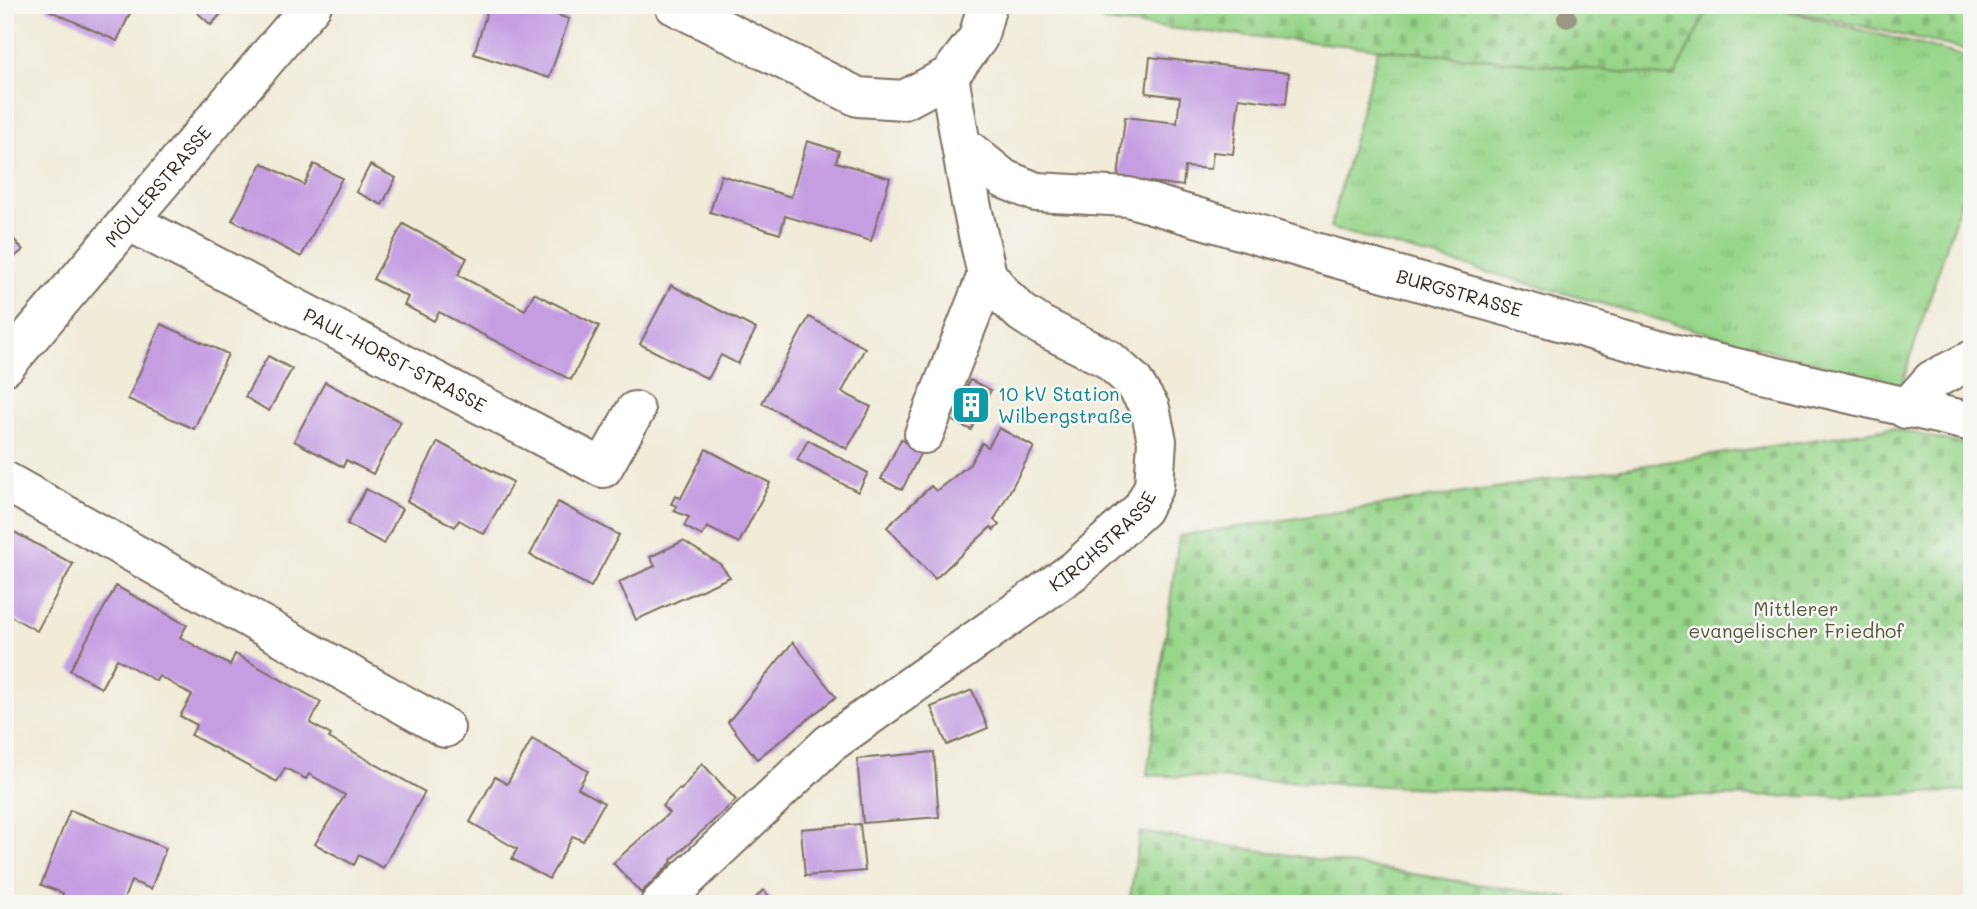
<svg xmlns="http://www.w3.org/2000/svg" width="1977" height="909" viewBox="0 0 1977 909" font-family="Mali,sans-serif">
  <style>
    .grass { fill: url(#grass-tufts); stroke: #698054; stroke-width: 2 }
    .cemetery { fill: url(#cemetery-stones); stroke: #698054; stroke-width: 2 }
    .building { fill: #c59ee2 }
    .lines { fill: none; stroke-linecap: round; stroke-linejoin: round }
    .minor-casing { stroke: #7b6e5f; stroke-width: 42 }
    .minor { stroke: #fff; stroke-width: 38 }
    .tree { fill: #9a9881 }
    .labels { text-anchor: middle; stroke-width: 5; stroke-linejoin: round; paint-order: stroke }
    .street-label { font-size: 19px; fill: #3b2a1e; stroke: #f6f6f2 }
    .culture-label { font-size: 19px; fill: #0d838f; stroke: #f6f6f2; text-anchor: start }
    .park-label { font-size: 19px; fill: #525539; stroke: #f6f6f2 }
  </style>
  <defs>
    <pattern id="grass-tufts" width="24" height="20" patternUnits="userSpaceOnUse" patternTransform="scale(1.75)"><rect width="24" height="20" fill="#97d58a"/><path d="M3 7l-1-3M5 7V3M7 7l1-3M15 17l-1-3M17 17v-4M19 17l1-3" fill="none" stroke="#83b777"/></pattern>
    <pattern id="cemetery-stones" width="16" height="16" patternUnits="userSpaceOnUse" patternTransform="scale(1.75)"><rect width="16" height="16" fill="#97d58a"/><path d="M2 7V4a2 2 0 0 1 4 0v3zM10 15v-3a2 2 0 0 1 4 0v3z" fill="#83b777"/></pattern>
  </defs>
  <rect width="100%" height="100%" fill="#f6f6f2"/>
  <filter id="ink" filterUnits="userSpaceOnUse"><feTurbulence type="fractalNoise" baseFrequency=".0143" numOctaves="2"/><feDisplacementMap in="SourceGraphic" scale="14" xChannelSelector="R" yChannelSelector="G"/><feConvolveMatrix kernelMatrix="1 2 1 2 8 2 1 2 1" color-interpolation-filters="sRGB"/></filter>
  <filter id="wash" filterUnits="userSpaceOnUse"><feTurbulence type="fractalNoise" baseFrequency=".00686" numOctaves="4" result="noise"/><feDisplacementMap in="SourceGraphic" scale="28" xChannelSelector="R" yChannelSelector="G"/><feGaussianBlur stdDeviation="1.57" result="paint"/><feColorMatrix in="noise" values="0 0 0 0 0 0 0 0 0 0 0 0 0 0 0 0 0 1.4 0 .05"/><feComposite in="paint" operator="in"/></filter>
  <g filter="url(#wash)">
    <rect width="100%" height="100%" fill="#f1ebd8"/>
    <path class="grass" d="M 1710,5 L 1762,5 L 1972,58 L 1972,167 L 1901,387 L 1330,228 L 1378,49 L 1674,77 Z"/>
    <g class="cemetery">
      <path d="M 1110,5 L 1710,5 L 1674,77 L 1103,22 Z"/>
      <path d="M 1767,5 L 1972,5 L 1972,51 Z"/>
      <path d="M 1890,428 L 1972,446 L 1972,791 C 1697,806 1422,787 1147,775 L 1179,536 Z"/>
      <path d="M 1140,832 L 1607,904 L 1129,904 Z"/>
    </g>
    <g id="blocks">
      <g class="building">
        <path d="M 47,5 L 134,5 L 117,41 L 46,9 Z"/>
        <path d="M 189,5 L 229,5 L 211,25 Z"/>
        <path d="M 489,5 L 527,5 L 569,19 L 549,78 L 474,54 Z"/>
        <path d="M 1150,57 L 1289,73 L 1286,104 L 1239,98 L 1233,154 L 1213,152 L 1211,169 L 1185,167 L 1183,186 L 1118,178 L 1125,117 L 1177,123 L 1180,97 L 1146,93 Z"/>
        <path d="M 807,141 L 839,151 L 836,162 L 890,178 L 871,241 L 785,216 L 780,234 L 710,212 L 721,175 L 791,197 Z"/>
        <path d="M 262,163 L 304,185 L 314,164 L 342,178 L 301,257 L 232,220 Z"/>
        <path d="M 370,165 L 396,178 L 382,205 L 356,192 Z"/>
        <path d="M 403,224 L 467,258 L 458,275 L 525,310 L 534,293 L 599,326 L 571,380 L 439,312 L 434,321 L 404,305 L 408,297 L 373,279 Z"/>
        <path d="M 5,229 L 23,250 L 5,265 Z"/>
        <path d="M 671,285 L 756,329 L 738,364 L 721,355 L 708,379 L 640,344 Z"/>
        <path d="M 809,317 L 865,348 L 842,392 L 871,407 L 847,449 L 762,403 Z"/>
        <path d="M 161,324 L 228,354 L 194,429 L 128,399 Z"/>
        <path d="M 268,356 L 292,369 L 269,411 L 245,397 Z"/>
        <path d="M 970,380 L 991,390 L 971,430 L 951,420 Z"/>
        <path d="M 325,382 L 401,422 L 373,474 L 346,460 L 343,467 L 294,441 Z"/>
        <path d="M 999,428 L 1034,447 L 994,520 L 999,525 L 994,530 L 991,527 L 935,579 L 887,527 L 931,486 L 936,491 L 970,464 L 982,443 L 988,447 Z"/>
        <path d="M 901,439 L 922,450 L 902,490 L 881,479 Z"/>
        <path d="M 808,440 L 868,473 L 858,492 L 797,460 Z"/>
        <path d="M 438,442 L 513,482 L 484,534 L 459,520 L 455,527 L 407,501 Z"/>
        <path d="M 706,449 L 770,483 L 739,543 L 707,527 L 702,536 L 684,526 L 689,517 L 674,511 L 677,506 L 671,504 L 675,496 L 681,498 Z"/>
        <path d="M 366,489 L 402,509 L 384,544 L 347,524 Z"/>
        <path d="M 558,502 L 619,535 L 591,587 L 530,555 Z"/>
        <path d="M 5,527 L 73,564 L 37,631 L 5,613 Z"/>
        <path d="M 683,541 L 720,564 L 730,577 L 636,620 L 619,582 L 655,566 L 650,557 Z"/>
        <path d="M 116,586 L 187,625 L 180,637 L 213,656 L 230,665 L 235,654 L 321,702 L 310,723 L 331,735 L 329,738 L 425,792 L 383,868 L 359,855 L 354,865 L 315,844 L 345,795 L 309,774 L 306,779 L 285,768 L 277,782 L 191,735 L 197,725 L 180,716 L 192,695 L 159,676 L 156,681 L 117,659 L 101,688 L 70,670 Z"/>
        <path d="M 793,642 L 836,697 L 757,759 L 728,722 Z"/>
        <path d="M 972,690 L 988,728 L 947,745 L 931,707 Z"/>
        <path d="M 532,739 L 588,771 L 578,788 L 604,803 L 583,841 L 573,836 L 549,879 L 512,859 L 517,849 L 470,822 L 495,777 L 507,784 Z"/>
        <path d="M 934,752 L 939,817 L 863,823 L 857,759 Z"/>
        <path d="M 702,763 L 736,800 L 671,860 L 672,862 L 641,893 L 613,863 L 669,813 L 662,806 L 679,789 L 681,790 Z"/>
        <path d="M 70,810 L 166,848 L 151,889 L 131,881 L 122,904 L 59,904 L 63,893 L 41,885 Z"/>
        <path d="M 860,824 L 865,871 L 805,876 L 801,829 Z"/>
        <path d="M 763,890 L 777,904 L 750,904 Z"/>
      </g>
    </g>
  </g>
  <g filter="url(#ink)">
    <use href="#blocks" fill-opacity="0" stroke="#7b6e5f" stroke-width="2"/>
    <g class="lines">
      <g class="minor-casing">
        <g id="minor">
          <path d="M 674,5 L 858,97 L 904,100 L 949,76 L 978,38 L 987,5"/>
          <path id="s1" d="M 961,144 L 1004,179 L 1036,192 L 1128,197 L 1318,253 L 1676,354 L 1972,422"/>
          <path id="s2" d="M 128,221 L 603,468 L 635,411"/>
          <path id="s3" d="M 5,366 L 312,5"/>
          <path d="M 1906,409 L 1932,380 L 1972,360"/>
          <path d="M 924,434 L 987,275"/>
          <path d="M 5,481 L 445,728"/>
          <path id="s4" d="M 660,904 L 829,744 L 1075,570 L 1142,509 L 1154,486 L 1157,441 L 1150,408 L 1133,381 L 1108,359 L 1042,326 L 1022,313 L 1004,296 L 987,275 L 971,203 L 949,76"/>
        </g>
      </g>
      <use href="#minor" class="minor"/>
    </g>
    <circle class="tree" cx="1567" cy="18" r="10"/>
  </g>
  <defs>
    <g id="building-square" transform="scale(2.0125)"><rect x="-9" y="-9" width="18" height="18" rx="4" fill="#0f9aa8" stroke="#f6f6f2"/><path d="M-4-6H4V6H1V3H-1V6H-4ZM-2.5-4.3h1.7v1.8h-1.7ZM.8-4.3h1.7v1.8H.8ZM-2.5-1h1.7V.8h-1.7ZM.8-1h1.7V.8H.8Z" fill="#fff"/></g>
  </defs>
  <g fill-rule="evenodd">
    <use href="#building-square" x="971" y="405"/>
  </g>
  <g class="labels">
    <g class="street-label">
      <text dy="7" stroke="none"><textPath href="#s3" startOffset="236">MÖLLERSTRASSE</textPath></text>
      <text dy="7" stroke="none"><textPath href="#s1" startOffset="527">BURGSTRASSE</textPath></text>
      <text dy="7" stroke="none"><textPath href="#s2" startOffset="301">PAUL-HORST-STRASSE</textPath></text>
      <text dy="7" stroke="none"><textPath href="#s4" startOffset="574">KIRCHSTRASSE</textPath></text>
    </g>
    <g class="culture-label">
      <text x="998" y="401">10 kV Station<tspan x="998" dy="22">Wilbergstraße</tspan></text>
    </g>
    <g class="park-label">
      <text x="1796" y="616">Mittlerer<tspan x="1796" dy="22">evangelischer Friedhof</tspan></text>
    </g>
  </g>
  <rect width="1977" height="909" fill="none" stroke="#f6f6f2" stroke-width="28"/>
</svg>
